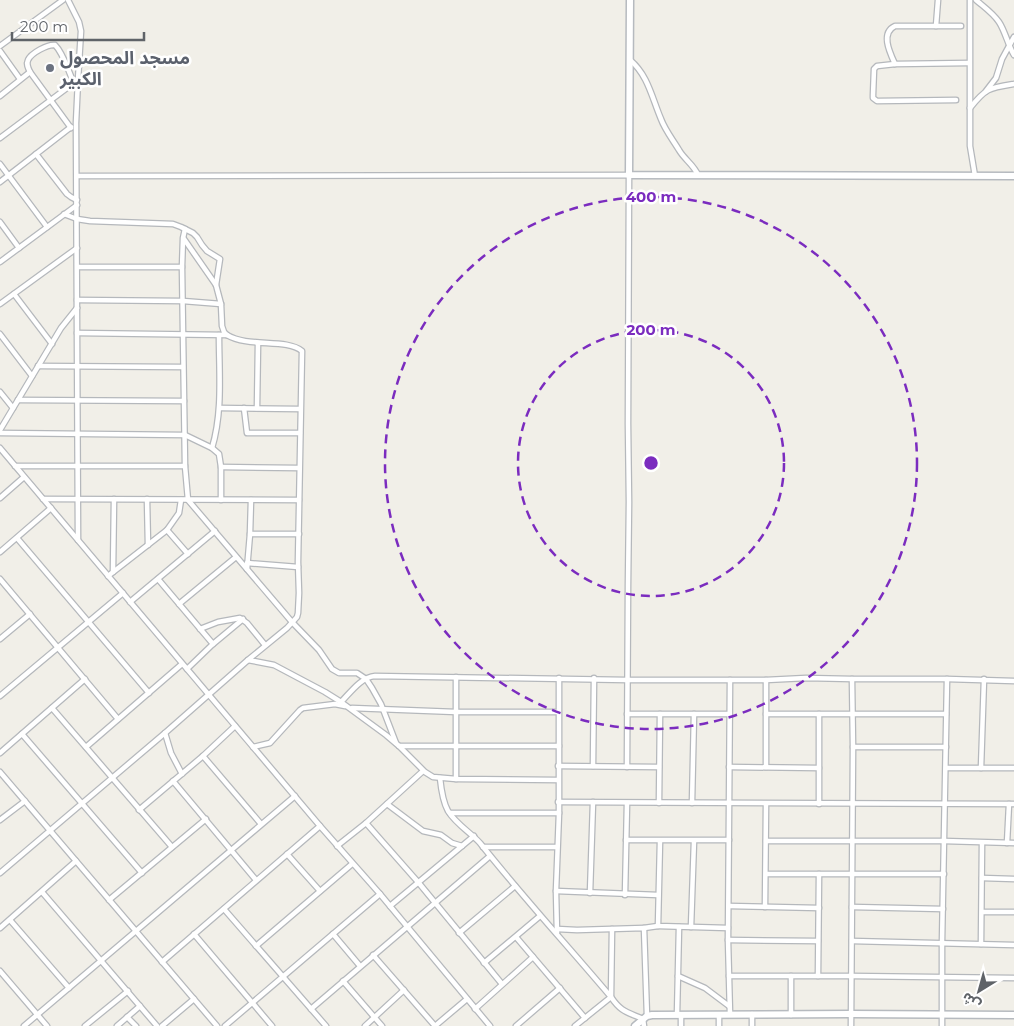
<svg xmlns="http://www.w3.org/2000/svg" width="1014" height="1026" viewBox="0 0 1014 1026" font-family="Montserrat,'Noto Sans Arabic',sans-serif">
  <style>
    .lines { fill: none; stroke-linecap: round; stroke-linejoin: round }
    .street-casing { stroke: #b5b8bc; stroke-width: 7 }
    .secondary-casing { stroke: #b6babf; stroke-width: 9 }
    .street { stroke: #fff; stroke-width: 4.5 }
    .secondary { stroke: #fff; stroke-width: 6 }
    .ring { fill: none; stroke: #7b2cbf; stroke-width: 2.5; stroke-dasharray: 9 6 }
    .worship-dot { fill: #6b7280; stroke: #fff; stroke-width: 2 }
    .labels { text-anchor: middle; stroke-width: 5; stroke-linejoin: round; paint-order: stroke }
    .worship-label { font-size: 18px; font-weight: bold; fill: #5b616d; stroke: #fff; text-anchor: start }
    .centre { fill: #7b2cbf; stroke: #fff; stroke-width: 2.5 }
    .ring-label { font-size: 15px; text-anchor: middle; font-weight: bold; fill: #7b2cbf; stroke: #fff; stroke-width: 5; stroke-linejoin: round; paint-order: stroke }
  </style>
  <rect width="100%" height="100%" fill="#f1efe8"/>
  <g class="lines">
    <g class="street-casing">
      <g id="street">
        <path d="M 68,0 L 79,22 L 81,31 L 78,80 L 76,123 L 78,540"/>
        <path d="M 970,0 L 970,146 L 975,176"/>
        <path d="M 976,0 C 984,7 993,13 999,22 C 1005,31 1008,45 1014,55"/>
        <path d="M 936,26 L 938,0"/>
        <path d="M 0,46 L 63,0"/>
        <path d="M 0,51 L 20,79"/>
        <path d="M 630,60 C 648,75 652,98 661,119 C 665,130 673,140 679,150 C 684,159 694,165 698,175"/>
        <path d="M 895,64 C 890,53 880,33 895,26 L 961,26"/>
        <path d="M 986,91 L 996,78 L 1002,59 L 1014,37"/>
        <path d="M 0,96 L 30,72"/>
        <path d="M 956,100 L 877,101 L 873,98 L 873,95 L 874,69 L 877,66 L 895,64 L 969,63"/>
        <path d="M 970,108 C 986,88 989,88 1014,84"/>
        <path d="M 71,128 L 30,72 C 28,68 26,64 28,60 C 31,53 48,44 55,45 C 64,54 68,71 74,83"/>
        <path d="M 0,138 L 75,82"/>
        <path d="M 36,154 L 67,194 L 71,197 L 77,200"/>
        <path d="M 0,164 L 47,227"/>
        <path d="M 77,176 L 629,175 L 628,424 L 629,502 L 628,586 L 627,767"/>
        <path d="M 0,182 L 71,127"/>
        <path d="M 64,214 L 77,219 L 90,221 L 173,224 L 181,227 L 193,233 L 197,237 L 202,245 L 207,251 L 220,259 L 216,285"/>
        <path d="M 0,222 L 19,248"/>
        <path d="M 185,229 L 183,238 L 182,267 L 185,466 L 188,500 L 292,622 L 319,650 L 332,669 L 339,673 L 357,673 L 366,679 L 372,688 L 381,704 L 396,743"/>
        <path d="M 184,239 L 216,285 L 221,304 L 222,326 L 224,332 L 227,335"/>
        <path d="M 0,262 L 77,205"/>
        <path d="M 78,267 L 182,267"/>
        <path d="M 14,294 L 52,344"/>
        <path d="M 77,300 L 183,301 L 221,304"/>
        <path d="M 0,304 L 77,248"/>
        <path d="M 0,334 L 32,376"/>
        <path d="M 38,366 L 183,367"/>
        <path d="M 0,392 L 13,408"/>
        <path d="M 18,400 L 184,401"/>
        <path d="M 220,408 L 300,409"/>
        <path d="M 244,408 L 247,433 L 300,433"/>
        <path d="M 257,408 L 258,343"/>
        <path d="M 0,430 L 61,328 L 77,308"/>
        <path d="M 0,433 L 185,435 L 212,448 L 219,454 L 221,467 L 221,500"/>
        <path d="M 0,448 L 320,826 L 380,894 L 490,1026"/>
        <path d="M 212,448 C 223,411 219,373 219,335"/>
        <path d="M 15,466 L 185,466"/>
        <path d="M 221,467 L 299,468"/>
        <path d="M 0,498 L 24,477"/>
        <path d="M 43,499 L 299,500"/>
        <path d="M 147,499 L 148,545"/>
        <path d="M 167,530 L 188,554"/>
        <path d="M 250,534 L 299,534"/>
        <path d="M 17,538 L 149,693"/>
        <path d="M 0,552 L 51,508"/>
        <path d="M 247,563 L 298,567"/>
        <path d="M 247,569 L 250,534 L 251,500"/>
        <path d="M 113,572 L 114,499"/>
        <path d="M 108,576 L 167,530 L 179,513 L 181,500"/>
        <path d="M 0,579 L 118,719"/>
        <path d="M 158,579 L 213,644"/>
        <path d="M 130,602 L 215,531"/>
        <path d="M 179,604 L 236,557"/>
        <path d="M 200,629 L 218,622 L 240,618 L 247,623 L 265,645"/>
        <path d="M 0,639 L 30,614"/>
        <path d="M 248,660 L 274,665 L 325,692 L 341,702 L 386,735 L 399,746 L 425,772 L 433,777 L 456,779 L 558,780"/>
        <path d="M 187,669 L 213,644 L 243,619"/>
        <path d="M 0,696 L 123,593"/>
        <path d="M 341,702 C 350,693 361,677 375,676 L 627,680 L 766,680 L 806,678 L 852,679 L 947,679 L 1014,681"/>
        <path d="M 52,708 L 172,847"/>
        <path d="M 352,708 L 456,712 L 558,712"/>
        <path d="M 627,714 L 729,714"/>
        <path d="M 766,714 L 946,714"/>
        <path d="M 165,733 L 171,753 L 182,774"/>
        <path d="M 22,734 L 142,873"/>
        <path d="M 399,746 L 559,746"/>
        <path d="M 86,747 L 182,664"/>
        <path d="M 253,747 L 270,743 L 300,710 L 303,708 L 335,704 L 345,706"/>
        <path d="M 853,747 L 946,747"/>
        <path d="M 0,753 L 85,679"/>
        <path d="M 203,756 L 261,824"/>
        <path d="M 558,766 L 659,767"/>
        <path d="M 593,766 L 594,678"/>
        <path d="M 729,767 L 819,768"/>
        <path d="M 766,767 L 766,680"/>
        <path d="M 946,768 L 1014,768"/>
        <path d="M 981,768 L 984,679"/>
        <path d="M 0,772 L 217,1026"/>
        <path d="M 440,778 C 441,788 443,802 448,811 C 456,824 470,832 480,843 C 522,896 567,945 611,997 C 621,1012 627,1012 643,1019 L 644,1026"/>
        <path d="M 456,779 L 456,677"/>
        <path d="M 173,781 L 256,880"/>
        <path d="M 558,802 L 1014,804"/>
        <path d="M 659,803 L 660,714"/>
        <path d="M 692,803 L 694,714"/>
        <path d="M 387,804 L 423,831 L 441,835 L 452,843 L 462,846"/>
        <path d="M 819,804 L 819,714"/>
        <path d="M 139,810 L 203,756 L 235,726"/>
        <path d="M 450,813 L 559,813"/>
        <path d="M 0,820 L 25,801"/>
        <path d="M 366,823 L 423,771"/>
        <path d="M 626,840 L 729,840"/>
        <path d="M 660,841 L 658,926 L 728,928"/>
        <path d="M 766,841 L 944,841 L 1014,843"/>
        <path d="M 1007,843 L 1009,804"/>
        <path d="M 337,846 L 366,823 L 418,882 L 502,984"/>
        <path d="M 483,847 L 557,847"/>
        <path d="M 287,854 L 320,891"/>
        <path d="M 0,873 L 165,733 L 248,660 L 287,628 L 297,617 L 298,613 L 299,593 L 298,562 L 302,351 C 286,338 249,348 227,335 L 77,333"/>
        <path d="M 766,874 L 944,874"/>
        <path d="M 982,878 L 1014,879"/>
        <path d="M 556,891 L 658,895"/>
        <path d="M 42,892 L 157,1026"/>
        <path d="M 590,893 L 593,802"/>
        <path d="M 625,895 L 627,803"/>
        <path d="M 109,900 L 206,819"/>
        <path d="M 390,906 L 474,836"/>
        <path d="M 729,906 L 819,908"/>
        <path d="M 765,907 L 766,804"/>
        <path d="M 852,907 L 943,909"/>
        <path d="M 224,909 L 326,1026"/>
        <path d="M 982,912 L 1014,912"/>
        <path d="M 10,920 L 69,988"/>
        <path d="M 691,927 L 694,841"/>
        <path d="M 0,928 L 76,861"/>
        <path d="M 644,928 L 658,926"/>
        <path d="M 557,929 L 577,930 L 644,928 L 647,1016"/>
        <path d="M 459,933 L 515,886"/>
        <path d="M 557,933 L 556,891 L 559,813 L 559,678"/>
        <path d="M 194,934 L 272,1026"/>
        <path d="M 333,934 L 360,966"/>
        <path d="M 516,937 L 585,1018"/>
        <path d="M 728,940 L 818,941"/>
        <path d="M 852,941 L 1014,945"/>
        <path d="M 981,944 L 982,843"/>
        <path d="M 256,946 L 352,864"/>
        <path d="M 373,955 L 435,1026"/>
        <path d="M 162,962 L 320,826"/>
        <path d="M 484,963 L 540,916"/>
        <path d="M 0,971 L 47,1026"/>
        <path d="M 678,976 L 705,988 L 729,1006"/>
        <path d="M 729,976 L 852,976 L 1014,978"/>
        <path d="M 818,976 L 819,874"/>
        <path d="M 343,981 L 382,1026"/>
        <path d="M 311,1009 L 490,856"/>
        <path d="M 475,1009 L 533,957"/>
        <path d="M 730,1014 L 728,940 L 730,680"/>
        <path d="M 677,1015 L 679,927"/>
        <path d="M 791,1015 L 791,976"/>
        <path d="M 127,1017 L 136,1026"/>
        <path d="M 24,1026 L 295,796"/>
        <path d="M 85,1026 L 128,991"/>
        <path d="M 117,1026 L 140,1006"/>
        <path d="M 162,1026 L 194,999"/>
        <path d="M 225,1026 L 380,894"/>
        <path d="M 365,1026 L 404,990"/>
        <path d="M 435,1026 L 467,999"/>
        <path d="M 516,1026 L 560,988"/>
        <path d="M 575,1026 L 611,997 L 612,929"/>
        <path d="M 681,1026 L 681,1015"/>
        <path d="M 719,1026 L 719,1015"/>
        <path d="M 752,1026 L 752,1014"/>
        <path d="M 851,1026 L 853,747 L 852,679"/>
        <path d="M 942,1026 L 942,943 L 947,679"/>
      </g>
    </g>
    <g class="secondary-casing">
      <g id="secondary">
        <path d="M 630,0 L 629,175 L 1014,176"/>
        <path d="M 635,1026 L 647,1016 L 652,1015 L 851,1014 L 1014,1015"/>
      </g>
    </g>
    <use href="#street" class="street"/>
    <use href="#secondary" class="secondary"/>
  </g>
  <g class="ring">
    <circle cx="651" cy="463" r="133"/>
    <circle cx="651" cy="463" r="266"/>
  </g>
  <circle class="worship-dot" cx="50" cy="68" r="5"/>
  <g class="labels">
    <g class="worship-label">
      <text x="60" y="64">مسجد المحصول<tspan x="60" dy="21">الكبير</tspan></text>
    </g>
  </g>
  <circle cx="651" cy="463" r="8" class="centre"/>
  <g class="ring-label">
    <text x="651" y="202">400 m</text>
    <text x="651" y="335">200 m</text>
  </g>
  <g transform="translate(979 991) rotate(217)" stroke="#ffffff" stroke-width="4" paint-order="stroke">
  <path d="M0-4L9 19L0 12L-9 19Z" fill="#5f6368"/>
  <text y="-8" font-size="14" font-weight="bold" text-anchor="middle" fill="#5f6368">ش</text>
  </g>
  <path d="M12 32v8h132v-8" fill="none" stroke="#5f6368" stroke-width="2.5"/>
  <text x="20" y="32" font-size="15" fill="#5f6368" stroke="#ffffff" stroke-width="4" paint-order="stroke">200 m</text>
</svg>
